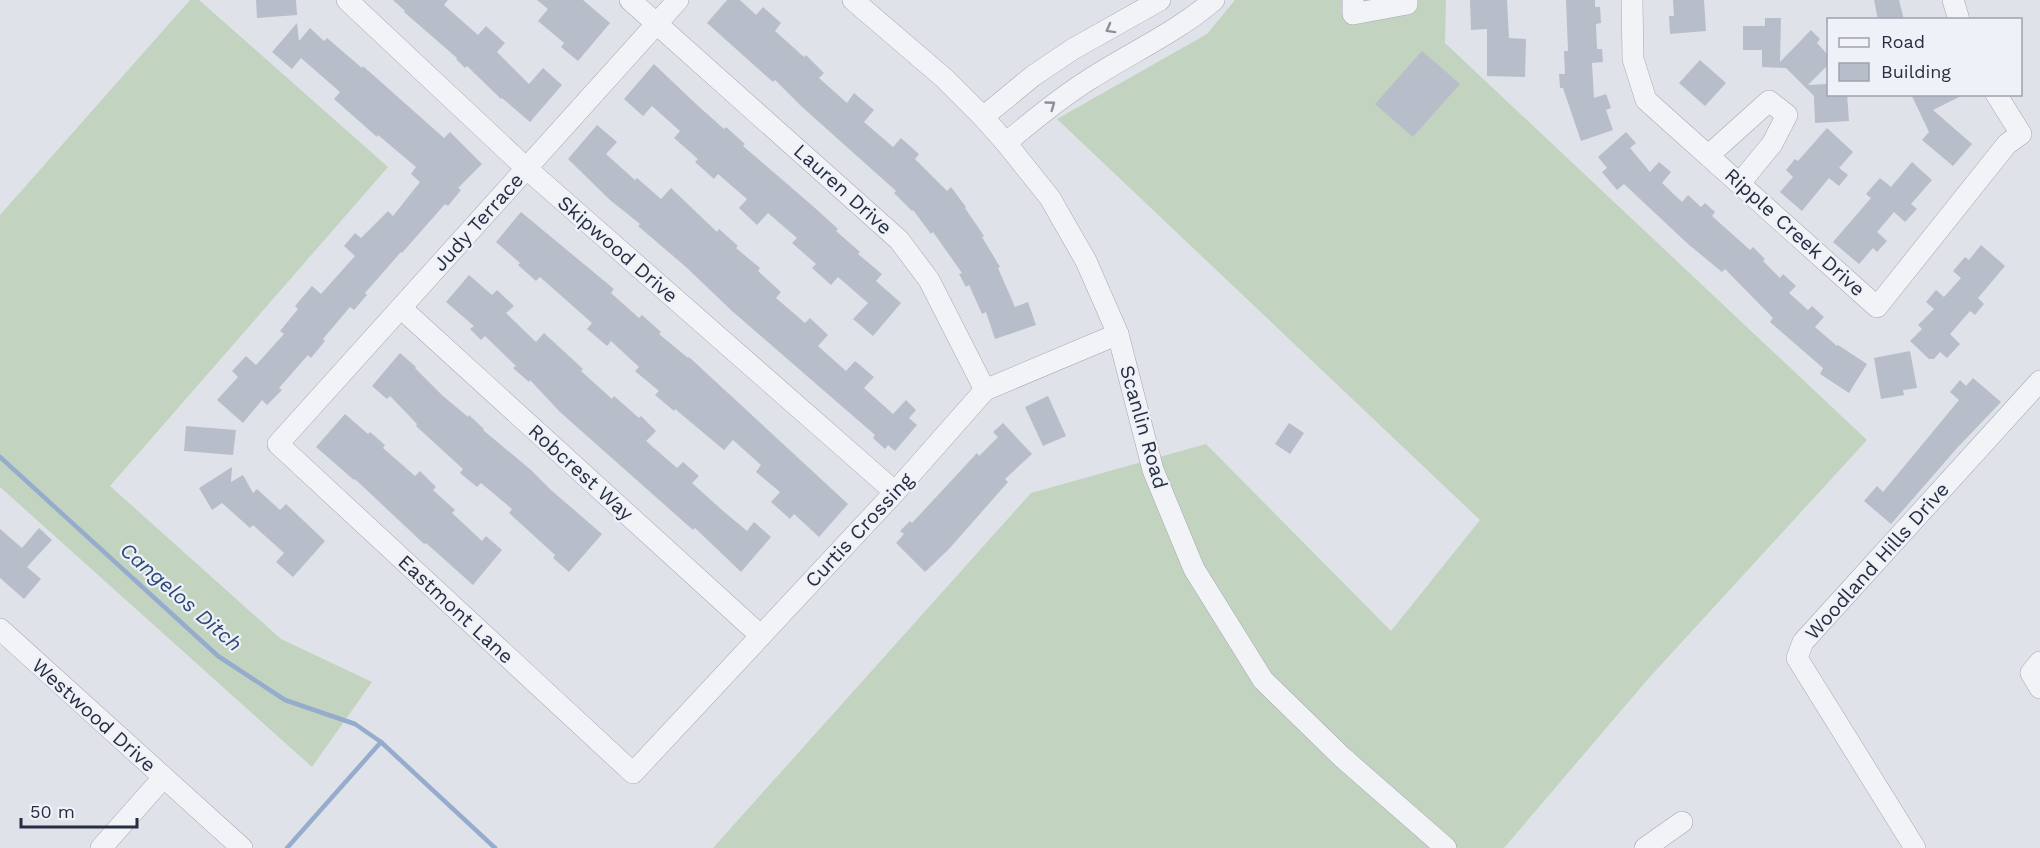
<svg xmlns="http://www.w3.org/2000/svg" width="2040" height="848" viewBox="0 0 2040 848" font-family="'Work Sans',sans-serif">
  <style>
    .grass { fill: #c2d4bf }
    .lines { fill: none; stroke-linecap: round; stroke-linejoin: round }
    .stream { stroke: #96accd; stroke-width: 4.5 }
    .building { fill: #b8bdca }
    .minor-casing { stroke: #a4a8b4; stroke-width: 22 }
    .minor { stroke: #f2f3f7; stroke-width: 21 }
    .oneway { stroke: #8c909c }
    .labels { text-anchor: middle; stroke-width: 4.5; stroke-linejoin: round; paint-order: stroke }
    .street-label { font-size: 20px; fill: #262e42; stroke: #eef1f7 }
    .water-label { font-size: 21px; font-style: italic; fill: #2c497a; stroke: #eef1f7 }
  </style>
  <rect width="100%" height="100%" fill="#dfe2e9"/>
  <g class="grass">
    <path d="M 190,0 L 199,0 L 388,167 L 110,486 L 281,639 L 372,682 L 312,767 L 0,487 L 0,215 Z"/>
    <path d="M 1235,0 L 1446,0 L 1445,43 L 1867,440 L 1648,679 L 1504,848 L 713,848 L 1031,493 L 1206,444 L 1391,631 L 1480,520 L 1057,119 L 1207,34 Z"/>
  </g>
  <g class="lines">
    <g class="stream">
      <path d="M 0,457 L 218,656 L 285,700 L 355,724 L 381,742 L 495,848"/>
      <path d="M 287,848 L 381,742"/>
    </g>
  </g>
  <g class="building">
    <path d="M 256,0 L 296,0 L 297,15 L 257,18 Z"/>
    <path d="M 393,0 L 448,0 L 444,5 L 478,35 L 486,26 L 505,43 L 497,52 L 529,84 L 543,68 L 562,85 L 530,122 L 502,98 L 501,99 L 467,66 L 465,68 L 456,59 L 457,58 L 404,12 L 405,11 Z"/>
    <path d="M 537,0 L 583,0 L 610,23 L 578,61 L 561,47 L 564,43 L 538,21 L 548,9 Z"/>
    <path d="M 727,0 L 740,0 L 756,15 L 763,7 L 781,23 L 775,31 L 804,57 L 806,55 L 824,73 L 819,78 L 847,103 L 854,93 L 874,110 L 864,122 L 893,147 L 901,138 L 919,154 L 915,159 L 947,191 L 951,187 L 966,207 L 965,208 L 984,236 L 982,237 L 1000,267 L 998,268 L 1015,307 L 1028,302 L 1036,325 L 995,339 L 986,312 L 982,314 L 969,285 L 966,287 L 959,274 L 962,273 L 933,232 L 931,234 L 913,210 L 912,211 L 894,193 L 896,191 L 801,106 L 775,80 L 773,82 L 707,23 Z"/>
    <path d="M 1470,0 L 1507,0 L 1509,38 L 1526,39 L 1525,77 L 1487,76 L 1487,29 L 1471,30 Z"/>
    <path d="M 1566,0 L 1595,0 L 1595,7 L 1600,7 L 1601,23 L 1596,24 L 1597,49 L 1602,49 L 1603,62 L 1592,63 L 1594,98 L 1606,94 L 1611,108 L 1606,110 L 1613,130 L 1581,141 L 1563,88 L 1560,88 L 1559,74 L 1565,74 L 1564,51 L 1568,51 Z"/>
    <path d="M 1673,0 L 1704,0 L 1706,31 L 1670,34 L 1669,16 L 1674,16 Z"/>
    <path d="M 1874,0 L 1899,0 L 1904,20 L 1878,20 Z"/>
    <path d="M 1765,18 L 1781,18 L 1780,62 L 1811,30 L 1820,39 L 1817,43 L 1828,55 L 1828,65 L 1808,85 L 1828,84 L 1828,94 L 1847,94 L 1849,121 L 1815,123 L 1814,96 L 1786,68 L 1762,67 L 1762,50 L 1743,50 L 1743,26 L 1765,26 Z"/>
    <path d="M 297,23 L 299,41 L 310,28 L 324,41 L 327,38 L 362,68 L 363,66 L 444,138 L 450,132 L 482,164 L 458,188 L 461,190 L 448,206 L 445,204 L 402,253 L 401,252 L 365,293 L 367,295 L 354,310 L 350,307 L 323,339 L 325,341 L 311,358 L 308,355 L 279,388 L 282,390 L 267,405 L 262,400 L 243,423 L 217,400 L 238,377 L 232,371 L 246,356 L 256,365 L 284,334 L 280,331 L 298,309 L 295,306 L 312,286 L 321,294 L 355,256 L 344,246 L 355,233 L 361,238 L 388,211 L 393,216 L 420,182 L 411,174 L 416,167 L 378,135 L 377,137 L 334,99 L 340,92 L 301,58 L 292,69 L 272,52 Z"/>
    <path d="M 1422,51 L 1460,84 L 1413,137 L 1375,104 Z"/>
    <path d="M 1700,60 L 1726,83 L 1705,106 L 1679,83 Z"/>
    <path d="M 654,64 L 696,104 L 724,129 L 726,127 L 745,144 L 743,146 L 815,208 L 838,229 L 836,231 L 860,252 L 858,254 L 882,274 L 876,281 L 901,303 L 873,336 L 853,319 L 868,303 L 838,277 L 831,285 L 812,268 L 816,264 L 792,243 L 797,238 L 768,213 L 757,225 L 739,208 L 747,199 L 718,174 L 714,179 L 695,162 L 698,159 L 674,138 L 680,131 L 652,106 L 643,116 L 624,99 Z"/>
    <path d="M 1911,94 L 1965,94 L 1933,110 L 1972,144 L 1953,166 L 1922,140 L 1929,132 Z"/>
    <path d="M 597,125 L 617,142 L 606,154 L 635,180 L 637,178 L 661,199 L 671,188 L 717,232 L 719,229 L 738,246 L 736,248 L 760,268 L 758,271 L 781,292 L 776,298 L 805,323 L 810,318 L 828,335 L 818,346 L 846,371 L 855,361 L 874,377 L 864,388 L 893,414 L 906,400 L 916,410 L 909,418 L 917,425 L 895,451 L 888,445 L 885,449 L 873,438 L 875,435 L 732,311 L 686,267 L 638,226 L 640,224 L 610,200 L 568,159 Z"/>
    <path d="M 1827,128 L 1853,152 L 1839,168 L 1848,175 L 1839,186 L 1829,178 L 1802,211 L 1780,192 L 1793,177 L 1786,170 L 1795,159 L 1798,161 Z"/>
    <path d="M 1626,132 L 1636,143 L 1630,148 L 1650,172 L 1659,162 L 1671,172 L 1662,183 L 1682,202 L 1688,195 L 1701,207 L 1705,203 L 1715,212 L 1712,216 L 1750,250 L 1753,247 L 1765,259 L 1763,261 L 1780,278 L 1783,274 L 1796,286 L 1789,293 L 1808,310 L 1812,306 L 1824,317 L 1815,327 L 1837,346 L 1838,345 L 1867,364 L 1849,393 L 1820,374 L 1823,368 L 1770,322 L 1773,318 L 1725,269 L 1722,272 L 1688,244 L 1624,184 L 1617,190 L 1602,172 L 1607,168 L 1598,157 Z"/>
    <path d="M 1912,162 L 1932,180 L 1911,204 L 1917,209 L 1905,222 L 1894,212 L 1877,232 L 1887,241 L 1877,252 L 1873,248 L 1859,264 L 1833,242 L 1871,198 L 1866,194 L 1880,178 L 1891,187 Z"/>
    <path d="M 521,212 L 614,289 L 611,293 L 639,318 L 642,315 L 661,332 L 659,334 L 688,358 L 689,357 L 848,504 L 819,537 L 794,514 L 790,519 L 771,502 L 780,492 L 756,472 L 761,465 L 733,440 L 724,450 L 675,409 L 674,411 L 655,395 L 659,391 L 635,371 L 639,367 L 611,341 L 607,346 L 587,329 L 592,323 L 540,277 L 536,281 L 518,265 L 520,263 L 496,242 Z"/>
    <path d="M 1981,245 L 2005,266 L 1978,298 L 1984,304 L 1975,315 L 1970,311 L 1950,334 L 1960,344 L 1947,358 L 1940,352 L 1934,359 L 1929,359 L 1910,341 L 1922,329 L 1918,325 L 1934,309 L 1926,302 L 1936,290 L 1944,297 L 1961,278 L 1953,271 L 1965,257 L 1969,260 Z"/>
    <path d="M 469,275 L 492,295 L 497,290 L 514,306 L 506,313 L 536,342 L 544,333 L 583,369 L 581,371 L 612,399 L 614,396 L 639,418 L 641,416 L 656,431 L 646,441 L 677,468 L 683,462 L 699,476 L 692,483 L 722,510 L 747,531 L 754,522 L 771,537 L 741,572 L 695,528 L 693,530 L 560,412 L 530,380 L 529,382 L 513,368 L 516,366 L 485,336 L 481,340 L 470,329 L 474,326 L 446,302 Z"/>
    <path d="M 1910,351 L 1917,388 L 1903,390 L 1904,395 L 1881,399 L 1874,358 Z"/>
    <path d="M 400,353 L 416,367 L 415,368 L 443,396 L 468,417 L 469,415 L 484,429 L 483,430 L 531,470 L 551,490 L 602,534 L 569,572 L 553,558 L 555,555 L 509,513 L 512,509 L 481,483 L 477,487 L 460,473 L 463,469 L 416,426 L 417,424 L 390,396 L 387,399 L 372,386 Z"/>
    <path d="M 1973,378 L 2001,402 L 1957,448 L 1891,524 L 1864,501 L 1877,486 L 1883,492 L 1959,400 L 1950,392 L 1960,380 L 1966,386 Z"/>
    <path d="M 1048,396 L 1066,436 L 1043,446 L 1025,407 Z"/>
    <path d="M 345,414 L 368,434 L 370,432 L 385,445 L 383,448 L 415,476 L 420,471 L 436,487 L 433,490 L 455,510 L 452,513 L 482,541 L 486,536 L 502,550 L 473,585 L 426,543 L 424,544 L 355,479 L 354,480 L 316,447 Z"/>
    <path d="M 1003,423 L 1032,454 L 1005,479 L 1008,482 L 949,549 L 925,572 L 896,543 L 904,534 L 900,531 L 910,521 L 912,523 L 977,453 L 979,456 L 998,437 L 993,432 Z"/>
    <path d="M 1289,423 L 1304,433 L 1290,454 L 1275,444 Z"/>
    <path d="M 186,426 L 236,430 L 233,455 L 184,451 Z"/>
    <path d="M 232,467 L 231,482 L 243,475 L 253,493 L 257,489 L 280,510 L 286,504 L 325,541 L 293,577 L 276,562 L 284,553 L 253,525 L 250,528 L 222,503 L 212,510 L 199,488 Z"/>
    <path d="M 39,528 L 52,540 L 27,567 L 41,579 L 24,599 L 0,578 L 0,529 L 22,548 Z"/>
  </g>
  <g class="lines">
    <g class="minor-casing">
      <g id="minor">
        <path d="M 347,0 L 526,168 L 895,492"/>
        <path d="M 630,0 L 899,240 L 929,280 L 985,390"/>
        <path d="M 678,0 L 278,444 L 633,773 L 895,492 L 985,390 L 1118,334"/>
        <path d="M 853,0 L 944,78 L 983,117 L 1006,143 L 1050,198 L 1086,261 L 1118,334 L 1153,470 L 1194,569 L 1263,680 L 1342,757 L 1446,848"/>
        <path d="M 1353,0 L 1353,14 L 1407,4 L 1407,0"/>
        <path d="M 1632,0 L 1633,59 L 1646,100 L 1877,307 L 2007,144 L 2021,134 L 1996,94"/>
        <path d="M 1953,0 L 1959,20"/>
        <path d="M 983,117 L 1033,76 L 1073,49 L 1160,0"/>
        <path d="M 1006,143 C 1033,120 1060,98 1090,79 C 1132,52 1177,32 1214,0"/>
        <path d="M 1709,155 L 1769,101 L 1787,115 L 1772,144 L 1740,183"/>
        <path d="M 401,308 L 761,636"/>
        <path d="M 0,629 L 242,848"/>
        <path d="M 2040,662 L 2031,673 L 2040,688"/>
        <path d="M 101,848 L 163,778"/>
        <path d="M 1645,848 L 1682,822"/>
        <path d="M 1915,848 L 1797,658 L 1803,642 L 2040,381"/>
      </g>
    </g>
    <use href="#minor" class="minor"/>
  </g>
  <defs><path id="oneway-chevron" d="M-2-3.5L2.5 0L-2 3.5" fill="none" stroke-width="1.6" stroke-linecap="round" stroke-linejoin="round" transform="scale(1.5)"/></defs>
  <g class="oneway">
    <use href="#oneway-chevron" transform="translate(1110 29) rotate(151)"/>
    <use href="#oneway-chevron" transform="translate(1051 105) rotate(-36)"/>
  </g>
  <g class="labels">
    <g class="street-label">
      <text transform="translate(843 189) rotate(42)" y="7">Lauren Drive</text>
      <text transform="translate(478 222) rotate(-48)" y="7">Judy Terrace</text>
      <text transform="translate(1795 232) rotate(42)" y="7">Ripple Creek Drive</text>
      <text transform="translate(618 249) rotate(41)" y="7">Skipwood Drive</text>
      <text transform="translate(1144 427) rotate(74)" y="7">Scanlin Road</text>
      <text transform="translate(581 472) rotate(42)" y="7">Robcrest Way</text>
      <text transform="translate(859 530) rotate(-47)" y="7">Curtis Crossing</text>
      <text transform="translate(1877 561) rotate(-48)" y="7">Woodland Hills Drive</text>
      <text transform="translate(456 609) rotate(43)" y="7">Eastmont Lane</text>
      <text transform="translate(94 715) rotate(42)" y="7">Westwood Drive</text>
    </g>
    <g class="water-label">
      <text transform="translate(181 597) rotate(41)" y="7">Cangelos Ditch</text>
    </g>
  </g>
  <rect x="1827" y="18" width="195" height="78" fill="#eef1f7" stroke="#9ea3af" stroke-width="1.5"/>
  <rect x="1839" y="38" width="30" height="9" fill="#f2f3f7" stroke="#9ea3af" stroke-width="1.5"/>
  <text x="1881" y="48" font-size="18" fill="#262e42">Road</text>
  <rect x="1839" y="63" width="30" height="18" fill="#b8bdca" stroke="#9ea3af" stroke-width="1.5"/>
  <text x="1881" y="78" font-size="18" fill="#262e42">Building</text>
  <path d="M21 818v9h116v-9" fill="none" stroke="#262e42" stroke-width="3"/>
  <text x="30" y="818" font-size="18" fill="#262e42" stroke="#eef1f7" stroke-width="4.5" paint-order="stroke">50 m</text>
</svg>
